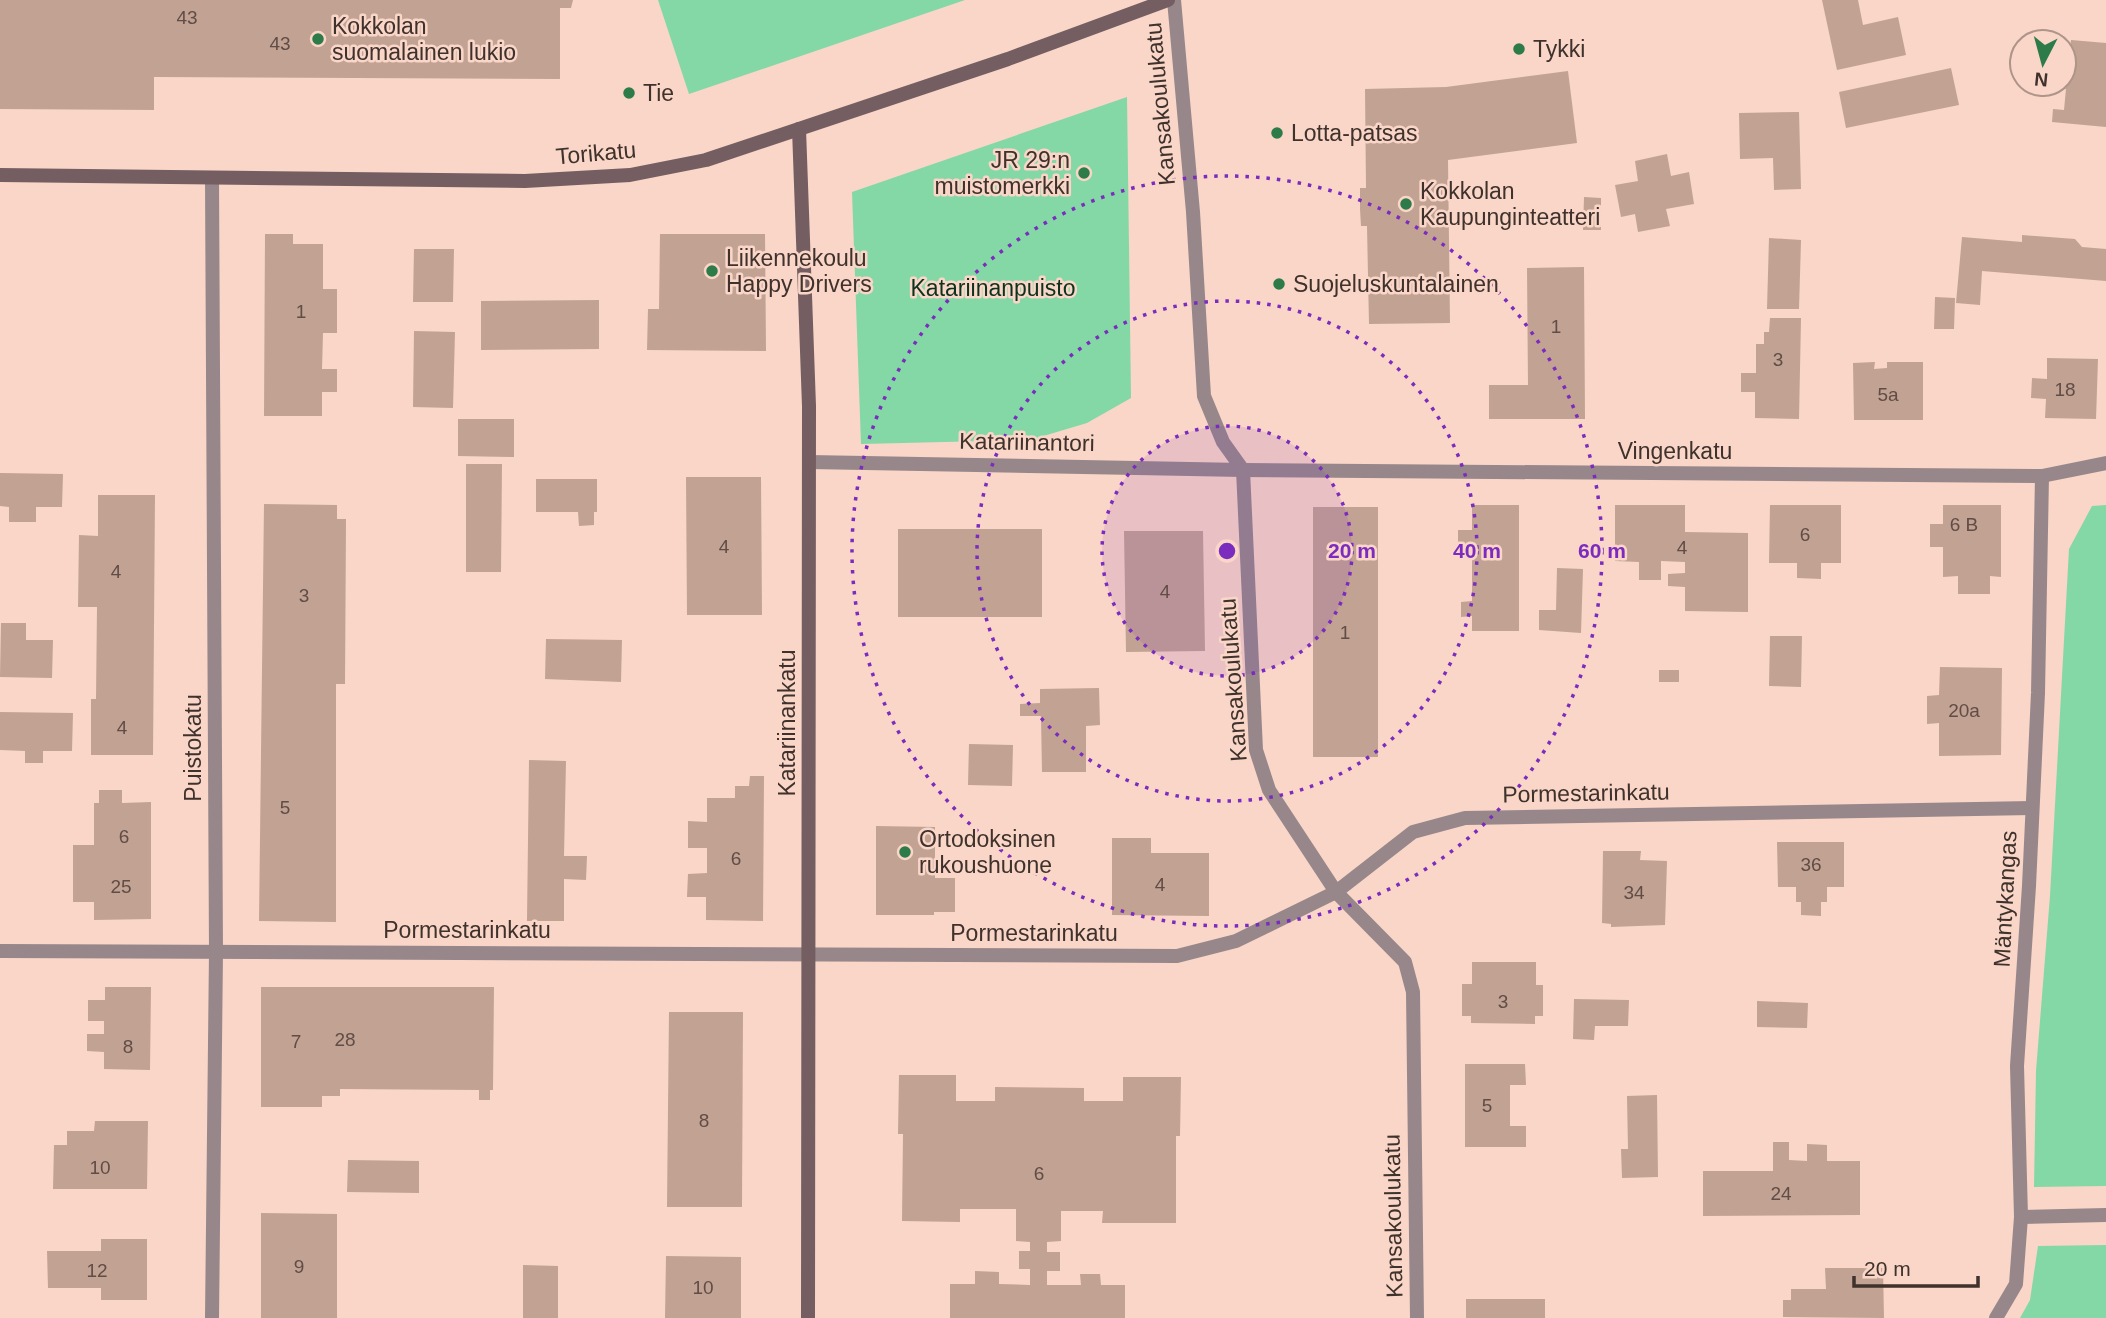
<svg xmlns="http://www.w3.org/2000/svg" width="2106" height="1318" viewBox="0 0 2106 1318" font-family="Arial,sans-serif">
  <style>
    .green { fill: #83d8a6 }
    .building { fill: #c2a293 }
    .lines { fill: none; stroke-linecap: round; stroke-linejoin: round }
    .street { stroke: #97878a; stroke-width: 14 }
    .secondary { stroke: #745e62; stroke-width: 14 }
    .ring { fill: none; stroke: #7b2cbf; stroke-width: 3.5; stroke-dasharray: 3.5 7 }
    .poi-dot { fill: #2e7b4a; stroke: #f9d6c7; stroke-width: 2.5 }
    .labels { text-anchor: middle; stroke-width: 5; stroke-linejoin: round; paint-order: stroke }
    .number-label { font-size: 19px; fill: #604d46 }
    .poi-label { font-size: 23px; fill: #3f312c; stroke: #f9d6c7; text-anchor: start }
    .street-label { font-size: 23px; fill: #3f312c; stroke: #f9d6c7 }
    .park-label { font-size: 23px; fill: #0c321e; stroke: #f9d6c7 }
    .centre { fill: #7b2cbf; stroke: #f9d6c7; stroke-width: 3.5 }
    .ring-label { font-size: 21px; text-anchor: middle; font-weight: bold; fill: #7b2cbf; stroke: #f9d6c7; stroke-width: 5; stroke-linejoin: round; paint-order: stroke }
  </style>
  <rect width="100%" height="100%" fill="#f9d6c7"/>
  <g class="green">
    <path d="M 658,0 L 965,0 L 689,94 Z"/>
    <path d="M 1127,97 L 1131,398 L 1087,423 L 1030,440 L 861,444 L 852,192 Z"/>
    <path d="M 2106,505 L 2106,1186 L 2034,1187 L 2036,1071 L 2050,896 L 2069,549 L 2092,506 Z"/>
    <path d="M 2106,1245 L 2106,1318 L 2020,1318 L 2030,1300 L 2038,1246 Z"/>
  </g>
  <g class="building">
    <path d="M 0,0 L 573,0 L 571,8 L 560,8 L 560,79 L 154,77 L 154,110 L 0,109 Z"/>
    <path d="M 1822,0 L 1858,0 L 1863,25 L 1898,17 L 1906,55 L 1837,70 Z"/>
    <path d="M 2071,40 L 2106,43 L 2106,127 L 2052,122 L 2053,109 L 2064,110 L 2066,89 L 2053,87 L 2053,84 L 2064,84 L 2064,66 L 2068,67 Z"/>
    <path d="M 1951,68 L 1959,105 L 1846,128 L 1839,92 Z"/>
    <path d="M 1568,71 L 1577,143 L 1448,160 L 1450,323 L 1369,324 L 1367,226 L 1361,226 L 1360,209 L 1360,188 L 1366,188 L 1365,89 L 1446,87 Z"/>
    <path d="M 1799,112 L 1801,189 L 1774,190 L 1773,158 L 1740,159 L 1739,113 Z"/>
    <path d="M 1667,154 L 1671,176 L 1689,172 L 1694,204 L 1666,209 L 1670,226 L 1638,232 L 1635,214 L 1621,217 L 1615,185 L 1638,181 L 1635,161 Z"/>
    <path d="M 1584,197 L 1601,198 L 1601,230 L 1583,230 Z"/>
    <path d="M 265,234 L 293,234 L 293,244 L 323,244 L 323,289 L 337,289 L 337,333 L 323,333 L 322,369 L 337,369 L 337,392 L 322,392 L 322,416 L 264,416 Z"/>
    <path d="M 660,234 L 765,234 L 766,351 L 647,350 L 648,309 L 659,309 Z"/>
    <path d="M 2022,235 L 2075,239 L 2082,247 L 2106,249 L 2106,281 L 1982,271 L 1980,305 L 1956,303 L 1962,237 L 2022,242 Z"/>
    <path d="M 1769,238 L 1801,240 L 1799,309 L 1767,309 Z"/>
    <path d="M 414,249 L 454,249 L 453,302 L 413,302 Z"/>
    <path d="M 1584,267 L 1585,419 L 1489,419 L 1489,385 L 1528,385 L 1527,268 Z"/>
    <path d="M 1935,297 L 1955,298 L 1954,329 L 1934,329 Z"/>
    <path d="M 599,300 L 599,349 L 481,350 L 481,301 Z"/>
    <path d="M 1770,318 L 1801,318 L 1799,419 L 1755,418 L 1755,392 L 1741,392 L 1741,373 L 1756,373 L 1756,344 L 1764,344 L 1764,332 L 1769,332 Z"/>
    <path d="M 414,331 L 455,332 L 453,408 L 413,407 Z"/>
    <path d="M 2047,358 L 2098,359 L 2096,419 L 2045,418 L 2046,399 L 2031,398 L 2032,378 L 2047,379 Z"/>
    <path d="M 1875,362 L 1874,369 L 1887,368 L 1887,362 L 1923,362 L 1923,420 L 1854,420 L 1853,363 Z"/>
    <path d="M 458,419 L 514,419 L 514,457 L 458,456 Z"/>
    <path d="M 466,464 L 502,464 L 501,572 L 466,572 Z"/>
    <path d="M 0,473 L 63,474 L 62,507 L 36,507 L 36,522 L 9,522 L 9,507 L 0,506 Z"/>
    <path d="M 686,477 L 761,477 L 762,615 L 687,615 Z"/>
    <path d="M 536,479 L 597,479 L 597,512 L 594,512 L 594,525 L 579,526 L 578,512 L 536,512 Z"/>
    <path d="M 98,495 L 155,495 L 153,755 L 91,755 L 91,699 L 96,699 L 97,607 L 78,607 L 79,535 L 98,536 Z"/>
    <path d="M 264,504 L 337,505 L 337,519 L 346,519 L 345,684 L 336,684 L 336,922 L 259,921 Z"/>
    <path d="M 1472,505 L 1519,505 L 1519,631 L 1472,631 L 1472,616 L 1461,617 L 1461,602 L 1472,601 L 1472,553 L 1458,553 L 1458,530 L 1472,530 Z"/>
    <path d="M 1615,505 L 1685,505 L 1685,532 L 1748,533 L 1748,612 L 1685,611 L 1685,587 L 1668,586 L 1668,574 L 1685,573 L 1685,562 L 1661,561 L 1661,580 L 1639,580 L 1639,562 L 1615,561 Z"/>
    <path d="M 1770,505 L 1841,505 L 1841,563 L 1821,563 L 1821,579 L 1797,578 L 1797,563 L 1769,563 Z"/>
    <path d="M 1943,505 L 2001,505 L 2001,577 L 1990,576 L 1990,594 L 1958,594 L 1958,576 L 1943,577 L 1943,547 L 1930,547 L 1930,524 L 1943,524 Z"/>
    <rect x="1313" y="507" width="65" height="250"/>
    <rect x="898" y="529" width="144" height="88"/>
    <path d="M 1124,531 L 1203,531 L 1205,651 L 1126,652 Z"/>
    <path d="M 1557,568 L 1583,569 L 1581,633 L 1539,630 L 1539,610 L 1556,610 Z"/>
    <path d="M 1,623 L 26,623 L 26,640 L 53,640 L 52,678 L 0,677 Z"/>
    <path d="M 1770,636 L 1802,636 L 1801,687 L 1769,686 Z"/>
    <path d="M 546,639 L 622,640 L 621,682 L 545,679 Z"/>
    <path d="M 1940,667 L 2002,668 L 2001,755 L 1939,756 L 1939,723 L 1927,724 L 1927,696 L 1939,695 Z"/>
    <rect x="1659" y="670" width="20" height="12"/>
    <path d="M 1099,688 L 1100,725 L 1086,726 L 1086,772 L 1042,772 L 1041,716 L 1020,716 L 1020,704 L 1040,703 L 1040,689 Z"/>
    <path d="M 0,712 L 73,713 L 72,751 L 43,751 L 43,763 L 25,763 L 25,751 L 0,750 Z"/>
    <path d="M 969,744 L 1013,745 L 1012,786 L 968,785 Z"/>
    <path d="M 529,760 L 566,761 L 564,856 L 587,856 L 586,880 L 564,879 L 564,921 L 527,921 Z"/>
    <path d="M 750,776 L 764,776 L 763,921 L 706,920 L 706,897 L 687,897 L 688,874 L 707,873 L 707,848 L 688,848 L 688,821 L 707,822 L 707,798 L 735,798 L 735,786 L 749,786 Z"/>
    <path d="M 99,790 L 122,790 L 122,803 L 151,802 L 151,919 L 94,920 L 94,902 L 73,902 L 73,845 L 94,845 L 94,803 L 99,803 Z"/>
    <path d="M 876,826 L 935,827 L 935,878 L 955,878 L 955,912 L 934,912 L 934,915 L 876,915 Z"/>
    <path d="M 1112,838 L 1151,838 L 1151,853 L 1209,853 L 1209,916 L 1112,915 Z"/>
    <path d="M 1777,842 L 1844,842 L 1844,887 L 1827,887 L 1827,902 L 1821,902 L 1821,916 L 1801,915 L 1801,902 L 1796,902 L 1796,887 L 1778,887 Z"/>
    <path d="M 1603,851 L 1641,851 L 1640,860 L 1667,861 L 1665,925 L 1611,927 L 1611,924 L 1602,923 Z"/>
    <path d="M 1472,962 L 1536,962 L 1536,985 L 1543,985 L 1543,1016 L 1535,1016 L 1535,1024 L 1471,1023 L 1471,1016 L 1462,1016 L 1462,984 L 1472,984 Z"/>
    <path d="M 105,987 L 151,987 L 150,1070 L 104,1069 L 104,1052 L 87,1051 L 87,1034 L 104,1034 L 104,1021 L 88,1021 L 88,1000 L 105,1000 Z"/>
    <path d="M 261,987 L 494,987 L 493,1090 L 490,1090 L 490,1100 L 479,1100 L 479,1090 L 340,1089 L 340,1096 L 322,1096 L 322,1107 L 261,1107 Z"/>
    <path d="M 1574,999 L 1629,1000 L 1628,1026 L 1595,1026 L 1594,1040 L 1573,1039 Z"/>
    <path d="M 1757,1001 L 1808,1003 L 1807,1028 L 1757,1027 Z"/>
    <path d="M 669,1012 L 743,1012 L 742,1207 L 667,1207 Z"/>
    <path d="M 1465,1064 L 1525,1064 L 1526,1085 L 1510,1085 L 1510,1126 L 1526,1126 L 1526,1147 L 1465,1147 Z"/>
    <path d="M 899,1075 L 956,1075 L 956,1101 L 995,1101 L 995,1087 L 1084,1088 L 1084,1101 L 1123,1101 L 1123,1077 L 1181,1077 L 1180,1136 L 1176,1136 L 1176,1223 L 1102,1223 L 1103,1211 L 1061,1211 L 1061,1241 L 1047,1242 L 1047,1252 L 1060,1252 L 1060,1271 L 1047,1271 L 1047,1285 L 1081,1285 L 1080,1274 L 1100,1274 L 1101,1285 L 1125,1285 L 1125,1318 L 950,1318 L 950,1284 L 975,1284 L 975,1271 L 999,1272 L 999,1284 L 1030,1285 L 1030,1269 L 1019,1269 L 1019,1251 L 1030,1251 L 1030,1242 L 1016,1241 L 1016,1209 L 960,1209 L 960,1222 L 902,1221 L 903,1134 L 898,1134 Z"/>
    <path d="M 1657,1095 L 1658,1177 L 1622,1178 L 1621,1149 L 1628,1149 L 1627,1096 Z"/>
    <path d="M 95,1121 L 148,1121 L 147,1189 L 53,1189 L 54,1145 L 67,1145 L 67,1131 L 94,1131 Z"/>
    <path d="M 1773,1142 L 1789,1142 L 1789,1160 L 1807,1161 L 1807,1144 L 1827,1145 L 1827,1161 L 1860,1161 L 1860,1215 L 1703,1216 L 1703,1171 L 1773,1171 Z"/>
    <path d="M 348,1160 L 419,1161 L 419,1193 L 347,1192 Z"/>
    <path d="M 261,1213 L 337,1214 L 337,1318 L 261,1318 Z"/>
    <path d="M 101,1239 L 147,1239 L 147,1300 L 101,1300 L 101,1288 L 48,1288 L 47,1251 L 101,1251 Z"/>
    <path d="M 666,1256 L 741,1257 L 741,1318 L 665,1318 Z"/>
    <path d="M 523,1265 L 558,1266 L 558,1318 L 523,1318 Z"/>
    <path d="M 1825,1268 L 1883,1268 L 1884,1318 L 1783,1317 L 1783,1300 L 1791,1300 L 1791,1289 L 1826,1289 Z"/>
    <rect x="1466" y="1299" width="79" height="19"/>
  </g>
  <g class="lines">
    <g class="street">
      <path d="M 1174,0 L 1193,212 L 1204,396 L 1223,442 L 1243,470 L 1256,750 L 1269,790 L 1336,892 L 1405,962 L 1413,992 L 1417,1318"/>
      <path d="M 809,462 L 1243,470 L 2042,476 L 2106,463"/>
      <path d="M 0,951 L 1177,956 L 1236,941 L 1336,892 L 1413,832 L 1465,818 L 2032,808"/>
      <path d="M 2021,1217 L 2106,1215"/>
      <path d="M 212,1318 L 216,952 L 212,178"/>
      <path d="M 1996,1318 L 2016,1284 L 2021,1217 L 2017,1066 L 2029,886 L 2038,693 L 2042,476"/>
    </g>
    <g class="secondary">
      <path d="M 799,129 L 809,406 L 808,1318"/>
      <path d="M 0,175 L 525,181 L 630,175 L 706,160 L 1008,59 L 1168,0"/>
    </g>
  </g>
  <circle cx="1227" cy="551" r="125" fill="#7b2cbf" fill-opacity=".12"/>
  <g class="ring">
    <circle cx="1227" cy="551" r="125"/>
    <circle cx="1227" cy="551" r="250"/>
    <circle cx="1227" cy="551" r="375"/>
  </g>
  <g class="poi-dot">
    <circle cx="318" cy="39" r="7"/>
    <circle cx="1519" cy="49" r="7"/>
    <circle cx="629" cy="93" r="7"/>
    <circle cx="1277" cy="133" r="7"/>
    <circle cx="1084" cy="173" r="7"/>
    <circle cx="1406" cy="204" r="7"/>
    <circle cx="712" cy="271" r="7"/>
    <circle cx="1279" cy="284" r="7"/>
    <circle cx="905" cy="852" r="7"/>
  </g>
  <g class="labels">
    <g class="number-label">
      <text x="187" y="24">43</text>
      <text x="280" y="50">43</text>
      <text x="301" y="318">1</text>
      <text x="1556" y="333">1</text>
      <text x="1778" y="366">3</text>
      <text x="2065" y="396">18</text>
      <text x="1888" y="401">5a</text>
      <text x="1964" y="531">6 B</text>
      <text x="1805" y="541">6</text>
      <text x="724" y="553">4</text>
      <text x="1682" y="554">4</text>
      <text x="116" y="578">4</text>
      <text x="1165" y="598">4</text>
      <text x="304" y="602">3</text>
      <text x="1345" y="639">1</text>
      <text x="1964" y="717">20a</text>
      <text x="122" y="734">4</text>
      <text x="285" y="814">5</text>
      <text x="124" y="843">6</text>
      <text x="736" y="865">6</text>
      <text x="1811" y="871">36</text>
      <text x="1160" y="891">4</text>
      <text x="121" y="893">25</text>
      <text x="1634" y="899">34</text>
      <text x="1503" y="1008">3</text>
      <text x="345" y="1046">28</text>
      <text x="296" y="1048">7</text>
      <text x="128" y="1053">8</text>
      <text x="1487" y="1112">5</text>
      <text x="704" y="1127">8</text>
      <text x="100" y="1174">10</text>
      <text x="1039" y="1180">6</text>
      <text x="1781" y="1200">24</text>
      <text x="299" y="1273">9</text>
      <text x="97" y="1277">12</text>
      <text x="703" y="1294">10</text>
    </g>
    <g class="poi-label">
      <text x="332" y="34">Kokkolan<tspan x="332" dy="26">suomalainen lukio</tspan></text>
      <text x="1533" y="57">Tykki</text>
      <text x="643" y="101">Tie</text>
      <text x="1291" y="141">Lotta-patsas</text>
      <text x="1070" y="168" text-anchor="end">JR 29:n<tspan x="1070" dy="26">muistomerkki</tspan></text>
      <text x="1420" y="199">Kokkolan<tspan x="1420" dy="26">Kaupunginteatteri</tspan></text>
      <text x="726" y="266">Liikennekoulu<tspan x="726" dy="26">Happy Drivers</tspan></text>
      <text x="1293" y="292">Suojeluskuntalainen</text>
      <text x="919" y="847">Ortodoksinen<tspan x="919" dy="26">rukoushuone</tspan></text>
    </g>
    <g class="street-label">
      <text transform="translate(1160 104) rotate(-95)" y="8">Kansakoulukatu</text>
      <text transform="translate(596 153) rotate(-5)" y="8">Torikatu</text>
      <text transform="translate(1027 442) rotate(1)" y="8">Katariinantori</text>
      <text x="1675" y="459">Vingenkatu</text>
      <text transform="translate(1233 680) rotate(-94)" y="8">Kansakoulukatu</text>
      <text transform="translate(787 723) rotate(-90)" y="8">Katariinankatu</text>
      <text transform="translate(193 748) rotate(-90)" y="8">Puistokatu</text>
      <text transform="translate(1586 793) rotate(-1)" y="8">Pormestarinkatu</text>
      <text transform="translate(2005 899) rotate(-87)" y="8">Mäntykangas</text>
      <text x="467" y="938">Pormestarinkatu</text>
      <text x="1034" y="941">Pormestarinkatu</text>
      <text transform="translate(1393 1216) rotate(-91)" y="8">Kansakoulukatu</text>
    </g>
    <g class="park-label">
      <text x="993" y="296">Katariinanpuisto</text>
    </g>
  </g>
  <circle cx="1227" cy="551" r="10" class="centre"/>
  <g class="ring-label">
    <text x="1352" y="558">20 m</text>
    <text x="1477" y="558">40 m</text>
    <text x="1602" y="558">60 m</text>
  </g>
  <g transform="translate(2043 63) rotate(186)"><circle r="33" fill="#f9d6c7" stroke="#af9489" stroke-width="2"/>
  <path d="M0-5L12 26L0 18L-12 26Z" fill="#2e7b4a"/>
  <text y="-10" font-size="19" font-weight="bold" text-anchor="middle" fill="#3f312c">N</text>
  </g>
  <path d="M1854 1276v10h124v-10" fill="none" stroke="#3f312c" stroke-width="3.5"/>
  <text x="1864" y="1276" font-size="21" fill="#3f312c" stroke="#f9d6c7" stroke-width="5" paint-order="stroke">20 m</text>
</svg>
